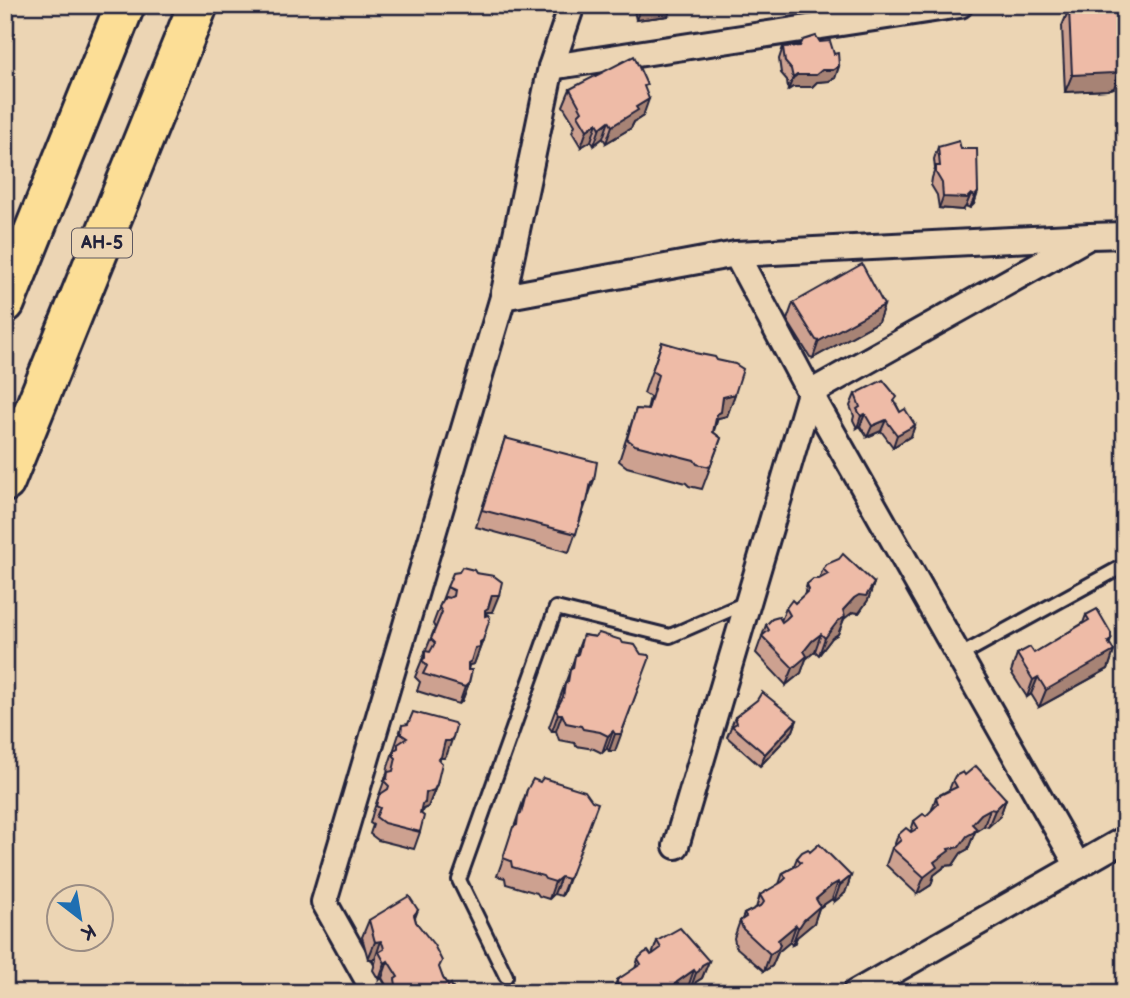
<svg xmlns="http://www.w3.org/2000/svg" width="1130" height="998" viewBox="0 0 1130 998" font-family="'Balsamiq Sans',sans-serif">
  <style>
    .lines { fill: none; stroke-linecap: round; stroke-linejoin: round }
    .service-casing { stroke: #22223b; stroke-width: 18 }
    .minor-casing { stroke: #22223b; stroke-width: 30 }
    .motorway-casing { stroke: #22223b; stroke-width: 44 }
    .service { stroke: #ecd5b4; stroke-width: 12 }
    .minor { stroke: #ecd5b4; stroke-width: 24 }
    .motorway { stroke: #fcde96; stroke-width: 38 }
    .wall { fill: #cda190; stroke: #22223b; stroke-width: 2 }
    .shaded-wall { fill: #a78375; stroke: #22223b; stroke-width: 2 }
    .building { fill: #eebba7; stroke: #22223b; stroke-width: 2 }
    .labels { text-anchor: middle; stroke-width: 5; stroke-linejoin: round; paint-order: stroke }
    .shield { fill: #ecd5b4; stroke: #5f585f; stroke-width: 2 }
    .shield-label { font-size: 18px; font-weight: bold; fill: #22223b }
  </style>
  <rect width="100%" height="100%" fill="#ecd5b4"/>
  <filter id="ink" filterUnits="userSpaceOnUse"><feTurbulence type="fractalNoise" baseFrequency=".0143" numOctaves="2"/><feDisplacementMap in="SourceGraphic" scale="14" xChannelSelector="R" yChannelSelector="G"/><feConvolveMatrix kernelMatrix="1 2 1 2 8 2 1 2 1" color-interpolation-filters="sRGB"/></filter>
  <g filter="url(#ink)">
    <g class="lines">
      <g class="service-casing">
        <g id="service">
          <path d="M 959,656 L 1125,565"/>
          <path d="M 506,976 L 459,880 L 556,608 L 670,636 L 748,602"/>
        </g>
      </g>
      <g class="minor-casing">
        <g id="minor">
          <path d="M 551,67 L 960,5"/>
          <path d="M 736,254 L 810,393 L 1078,866"/>
          <path d="M 503,297 L 551,67 L 572,5"/>
          <path d="M 676,846 L 810,393 L 1090,236 L 1125,235"/>
          <path d="M 375,993 L 324,902 L 503,297 L 736,254 L 1090,236"/>
          <path d="M 855,993 L 1125,839"/>
        </g>
      </g>
      <g class="motorway-casing">
        <g id="motorway">
          <path d="M 5,303 L 125,5"/>
          <path d="M 5,482 L 198,5"/>
        </g>
      </g>
      <use href="#service" class="service"/>
      <use href="#minor" class="minor"/>
      <use href="#motorway" class="motorway"/>
    </g>
    <g class="wall">
      <path d="M 633,5 L 672,5 L 668,16 L 636,20 Z"/>
      <path d="M 1069,9 L 1120,70 L 1114,88 L 1107,90 L 1065,92 L 1062,26 Z"/>
      <path d="M 820,42 L 834,54 L 839,66 L 835,78 L 829,81 L 817,82 L 812,87 L 793,87 L 788,90 L 787,80 L 781,73 L 779,59 L 783,47 Z"/>
      <path d="M 570,89 L 645,90 L 643,116 L 634,122 L 631,128 L 606,143 L 603,138 L 594,145 L 591,141 L 581,147 L 572,132 L 575,125 L 563,106 Z"/>
      <path d="M 938,147 L 978,192 L 974,204 L 970,208 L 966,206 L 963,210 L 939,208 L 937,195 L 931,185 L 932,178 L 935,169 L 934,159 Z"/>
      <path d="M 793,303 L 884,305 L 878,322 L 813,358 L 810,357 L 787,320 Z"/>
      <path d="M 662,342 L 735,394 L 727,416 L 718,418 L 713,432 L 721,438 L 702,489 L 689,486 L 686,483 L 627,467 L 619,461 L 636,409 L 647,410 L 650,397 L 644,393 Z"/>
      <path d="M 855,394 L 895,402 L 900,412 L 915,425 L 911,436 L 893,447 L 881,431 L 867,437 L 860,426 L 857,428 L 853,420 L 854,416 L 850,406 Z"/>
      <path d="M 505,438 L 594,480 L 569,552 L 476,527 Z"/>
      <path d="M 823,569 L 874,583 L 868,600 L 859,613 L 853,612 L 848,615 L 844,619 L 838,634 L 832,638 L 819,655 L 815,651 L 806,659 L 801,673 L 786,685 L 756,653 L 766,625 L 781,621 L 786,608 L 795,603 L 804,595 L 807,584 L 819,579 Z"/>
      <path d="M 447,587 L 492,612 L 487,612 L 485,616 L 483,640 L 474,664 L 469,665 L 468,670 L 469,683 L 462,701 L 459,704 L 417,691 L 420,682 L 415,677 L 435,628 L 433,624 Z"/>
      <path d="M 1086,615 L 1110,644 L 1114,651 L 1108,669 L 1039,707 L 1031,694 L 1027,697 L 1011,672 L 1017,654 L 1034,653 L 1083,623 Z"/>
      <path d="M 583,635 L 621,640 L 615,751 L 609,751 L 607,748 L 602,753 L 594,749 L 576,746 L 575,743 L 559,740 L 556,731 L 552,731 L 549,727 Z"/>
      <path d="M 735,717 L 797,720 L 793,731 L 760,766 L 727,737 Z"/>
      <path d="M 402,725 L 447,754 L 444,758 L 440,758 L 437,784 L 428,807 L 423,809 L 421,813 L 420,832 L 414,849 L 378,840 L 370,834 L 373,825 L 370,823 L 373,812 L 387,773 L 388,767 Z"/>
      <path d="M 965,775 L 1006,799 L 1000,816 L 988,827 L 984,826 L 975,831 L 968,849 L 961,853 L 953,865 L 944,866 L 943,868 L 934,875 L 931,885 L 917,894 L 886,865 L 892,848 L 894,846 L 898,835 L 911,831 L 914,821 L 926,816 L 931,812 L 936,797 L 949,790 L 953,780 Z"/>
      <path d="M 527,790 L 592,801 L 563,894 L 561,896 L 554,894 L 549,899 L 539,896 L 537,893 L 506,884 L 505,878 L 497,876 Z"/>
      <path d="M 810,852 L 851,876 L 845,893 L 834,902 L 832,899 L 819,908 L 814,923 L 797,937 L 794,944 L 792,945 L 790,942 L 778,952 L 772,966 L 764,971 L 736,947 L 734,938 L 740,921 L 742,919 L 744,914 L 756,908 L 760,895 L 779,884 L 783,873 L 793,868 L 797,858 Z"/>
      <path d="M 418,910 L 415,918 L 416,922 L 443,978 L 448,986 L 455,993 L 390,993 L 390,992 L 382,978 L 379,980 L 373,970 L 376,960 L 375,959 L 368,959 L 362,937 L 369,920 Z"/>
      <path d="M 657,941 L 709,961 L 702,978 L 696,982 L 693,988 L 690,990 L 688,987 L 680,993 L 611,993 L 613,992 L 617,980 L 635,969 L 638,959 L 652,955 Z"/>
    </g>
    <g class="shaded-wall">
      <path d="M 664,5 L 672,5 L 668,16 L 636,20 L 640,9 Z"/>
      <path d="M 839,66 L 835,78 L 829,81 L 817,82 L 812,87 L 793,87 L 788,90 L 793,78 L 797,75 Z"/>
      <path d="M 1120,70 L 1114,88 L 1107,90 L 1065,92 L 1072,75 Z"/>
      <path d="M 649,99 L 643,116 L 634,122 L 631,128 L 606,143 L 612,126 L 636,107 Z"/>
      <path d="M 609,121 L 603,138 L 594,145 L 600,128 Z"/>
      <path d="M 597,123 L 591,141 L 581,147 L 587,130 Z"/>
      <path d="M 978,192 L 974,204 L 970,208 L 975,196 Z"/>
      <path d="M 971,194 L 966,206 L 963,210 L 939,208 L 943,197 Z"/>
      <path d="M 884,305 L 878,322 L 813,358 L 819,341 Z"/>
      <path d="M 735,394 L 727,416 L 718,418 L 713,434 L 709,436 L 723,397 Z"/>
      <path d="M 865,414 L 860,426 L 857,428 L 861,416 Z"/>
      <path d="M 886,420 L 881,431 L 867,437 L 872,426 Z"/>
      <path d="M 915,425 L 911,436 L 893,447 L 897,435 Z"/>
      <path d="M 874,583 L 868,600 L 859,613 L 853,612 L 844,619 L 838,634 L 832,638 L 819,655 L 825,638 L 843,610 L 854,598 Z"/>
      <path d="M 492,595 L 499,595 L 492,612 L 487,612 L 482,625 L 485,610 Z"/>
      <path d="M 821,634 L 815,651 L 806,659 L 801,673 L 786,685 L 793,668 L 804,651 L 812,641 Z"/>
      <path d="M 483,640 L 474,664 L 469,665 L 465,678 L 468,663 L 475,648 Z"/>
      <path d="M 1111,640 L 1105,656 L 1114,651 L 1108,669 L 1039,707 L 1046,690 Z"/>
      <path d="M 643,675 L 615,751 L 609,751 L 615,734 Z"/>
      <path d="M 1038,677 L 1031,694 L 1027,697 L 1033,680 Z"/>
      <path d="M 469,683 L 462,701 L 459,704 L 465,687 Z"/>
      <path d="M 558,714 L 562,714 L 556,731 L 552,731 Z"/>
      <path d="M 797,720 L 793,731 L 760,766 L 765,754 Z"/>
      <path d="M 613,731 L 607,748 L 602,753 L 608,736 Z"/>
      <path d="M 453,737 L 447,754 L 444,758 L 440,758 L 434,774 L 432,777 L 445,741 Z"/>
      <path d="M 437,784 L 428,807 L 423,809 L 419,820 L 416,822 L 426,793 Z"/>
      <path d="M 1006,799 L 1000,816 L 988,827 L 995,810 Z"/>
      <path d="M 990,809 L 984,826 L 975,832 L 968,849 L 961,853 L 953,865 L 944,866 L 943,868 L 934,875 L 931,885 L 917,894 L 924,877 L 934,862 L 948,849 L 981,814 Z"/>
      <path d="M 591,820 L 563,894 L 561,896 L 568,879 Z"/>
      <path d="M 851,876 L 845,893 L 834,902 L 840,885 Z"/>
      <path d="M 561,877 L 554,894 L 549,899 L 555,882 Z"/>
      <path d="M 838,882 L 832,899 L 819,908 L 814,923 L 797,937 L 794,944 L 792,945 L 798,928 L 816,899 L 831,886 Z"/>
      <path d="M 796,925 L 790,942 L 778,952 L 772,966 L 764,971 L 770,954 L 778,940 Z"/>
      <path d="M 381,941 L 375,959 L 368,959 L 375,942 Z"/>
      <path d="M 388,961 L 382,978 L 379,980 L 385,963 Z"/>
      <path d="M 709,961 L 702,978 L 696,982 L 693,988 L 690,990 L 696,973 L 702,965 Z"/>
      <path d="M 694,970 L 688,987 L 680,993 L 672,993 L 677,982 Z"/>
    </g>
    <g class="building">
      <path d="M 639,5 L 664,5 L 640,9 Z"/>
      <path d="M 1101,5 L 1116,5 L 1120,70 L 1114,73 L 1072,75 L 1069,9 Z"/>
      <path d="M 816,36 L 820,42 L 830,41 L 834,54 L 838,53 L 839,66 L 833,70 L 822,70 L 816,75 L 797,75 L 793,78 L 791,69 L 785,62 L 783,47 L 800,46 L 803,40 Z"/>
      <path d="M 634,56 L 647,85 L 644,86 L 649,99 L 636,107 L 638,110 L 612,126 L 609,121 L 600,128 L 597,123 L 587,130 L 578,115 L 582,111 L 570,89 Z"/>
      <path d="M 959,141 L 961,149 L 977,149 L 978,192 L 975,196 L 971,194 L 967,198 L 943,197 L 942,183 L 936,173 L 936,166 L 940,166 L 938,147 Z"/>
      <path d="M 862,264 L 884,305 L 819,341 L 816,340 L 793,303 Z"/>
      <path d="M 662,342 L 693,351 L 695,353 L 715,357 L 717,360 L 735,364 L 743,369 L 735,394 L 723,397 L 721,412 L 717,414 L 713,432 L 721,438 L 710,467 L 697,464 L 694,460 L 635,445 L 627,439 L 636,409 L 648,410 L 658,375 L 652,371 Z"/>
      <path d="M 883,380 L 897,397 L 894,401 L 900,412 L 905,409 L 915,425 L 897,435 L 886,420 L 872,426 L 865,414 L 861,416 L 857,409 L 860,407 L 855,394 Z"/>
      <path d="M 505,438 L 597,462 L 594,480 L 591,482 L 587,502 L 584,504 L 576,534 L 482,510 Z"/>
      <path d="M 843,554 L 874,583 L 866,596 L 859,595 L 854,598 L 843,610 L 845,617 L 838,621 L 825,638 L 821,634 L 812,641 L 804,651 L 807,656 L 793,668 L 762,636 L 769,630 L 766,625 L 772,619 L 779,617 L 782,622 L 786,619 L 790,615 L 786,608 L 792,600 L 795,603 L 809,590 L 807,584 L 813,579 L 819,579 L 828,574 L 823,569 L 827,564 L 839,559 Z"/>
      <path d="M 462,567 L 474,570 L 476,573 L 494,576 L 502,582 L 499,595 L 492,595 L 488,608 L 485,610 L 485,616 L 488,615 L 490,618 L 483,640 L 480,642 L 480,647 L 475,648 L 471,661 L 468,663 L 468,670 L 472,670 L 469,683 L 465,687 L 423,674 L 427,666 L 422,660 L 425,658 L 425,651 L 430,652 L 435,643 L 431,639 L 442,612 L 439,607 L 445,597 L 449,598 L 453,596 L 454,590 L 447,587 L 453,573 L 459,572 Z"/>
      <path d="M 1097,609 L 1111,633 L 1111,640 L 1108,642 L 1114,651 L 1046,690 L 1038,677 L 1033,680 L 1017,654 L 1030,647 L 1034,653 L 1089,620 L 1086,615 Z"/>
      <path d="M 599,633 L 621,640 L 623,643 L 635,645 L 641,654 L 648,655 L 650,657 L 621,734 L 615,734 L 613,731 L 608,736 L 600,732 L 583,729 L 581,726 L 566,723 L 562,714 L 558,714 L 556,710 L 563,697 L 565,684 L 568,682 L 570,670 L 573,668 L 575,656 L 578,654 L 583,635 L 595,637 Z"/>
      <path d="M 762,692 L 797,720 L 765,754 L 732,726 L 737,723 L 735,717 L 757,700 Z"/>
      <path d="M 413,712 L 454,723 L 456,726 L 453,737 L 450,741 L 445,741 L 441,757 L 438,759 L 442,763 L 437,784 L 434,790 L 426,793 L 425,803 L 422,804 L 420,813 L 424,816 L 420,832 L 384,823 L 376,817 L 380,808 L 376,806 L 379,795 L 388,789 L 389,786 L 384,781 L 387,779 L 388,772 L 393,771 L 396,758 L 394,756 L 394,750 L 398,748 L 398,744 L 407,738 L 401,734 L 402,725 L 408,724 Z"/>
      <path d="M 976,766 L 1006,799 L 995,810 L 990,809 L 981,814 L 972,824 L 976,828 L 974,832 L 967,836 L 959,847 L 948,849 L 949,851 L 934,862 L 937,867 L 924,877 L 892,848 L 901,840 L 898,835 L 906,828 L 911,832 L 918,828 L 914,821 L 923,814 L 926,816 L 938,804 L 936,797 L 957,787 L 953,780 L 955,776 L 963,772 L 965,775 Z"/>
      <path d="M 543,778 L 585,791 L 592,801 L 598,803 L 570,877 L 568,879 L 561,877 L 555,882 L 545,879 L 543,876 L 512,867 L 511,861 L 503,858 L 513,827 L 517,825 L 518,816 L 521,814 L 527,790 L 533,779 L 540,782 Z"/>
      <path d="M 819,844 L 851,876 L 840,885 L 838,882 L 831,886 L 816,899 L 820,906 L 804,920 L 800,926 L 798,928 L 796,925 L 778,940 L 780,945 L 778,949 L 770,954 L 743,929 L 740,921 L 746,917 L 744,914 L 762,905 L 764,902 L 760,895 L 782,882 L 786,878 L 783,873 L 798,865 L 801,862 L 797,858 L 802,852 L 808,849 L 810,852 Z"/>
      <path d="M 409,896 L 418,910 L 414,915 L 416,922 L 434,945 L 442,961 L 439,967 L 443,978 L 448,986 L 451,984 L 455,993 L 407,993 L 405,990 L 401,992 L 396,985 L 395,979 L 398,977 L 388,961 L 385,963 L 379,952 L 384,949 L 383,945 L 381,941 L 375,942 L 369,920 Z"/>
      <path d="M 680,928 L 709,961 L 702,965 L 699,971 L 696,973 L 694,970 L 677,982 L 674,986 L 678,990 L 677,993 L 611,993 L 618,989 L 617,980 L 641,964 L 638,959 L 644,953 L 648,951 L 651,955 L 653,954 L 661,948 L 657,941 Z"/>
    </g>
  </g>
  <g class="labels">
    <rect class="shield" x="72" y="228.5" width="60" height="29" rx="5"/>
    <g class="shield-label">
      <text x="102" y="249">AH-5</text>
    </g>
  </g>
  <rect width="1130" height="998" fill="none" stroke="#ecd5b4" stroke-width="28"/>
  <rect x="14" y="14" width="1102" height="970" fill="none" stroke="#22223b" stroke-width="2.5" filter="url(#ink)"/>
  <g transform="translate(80 918) rotate(149)"><circle r="33" fill="#ecd5b4" stroke="#9b8d84" stroke-width="2"/>
  <path d="M0-5L12 26L0 18L-12 26Z" fill="#1f6fb2"/>
  <text y="-10" font-size="19" font-weight="bold" text-anchor="middle" fill="#22223b">K</text>
  </g>
</svg>
